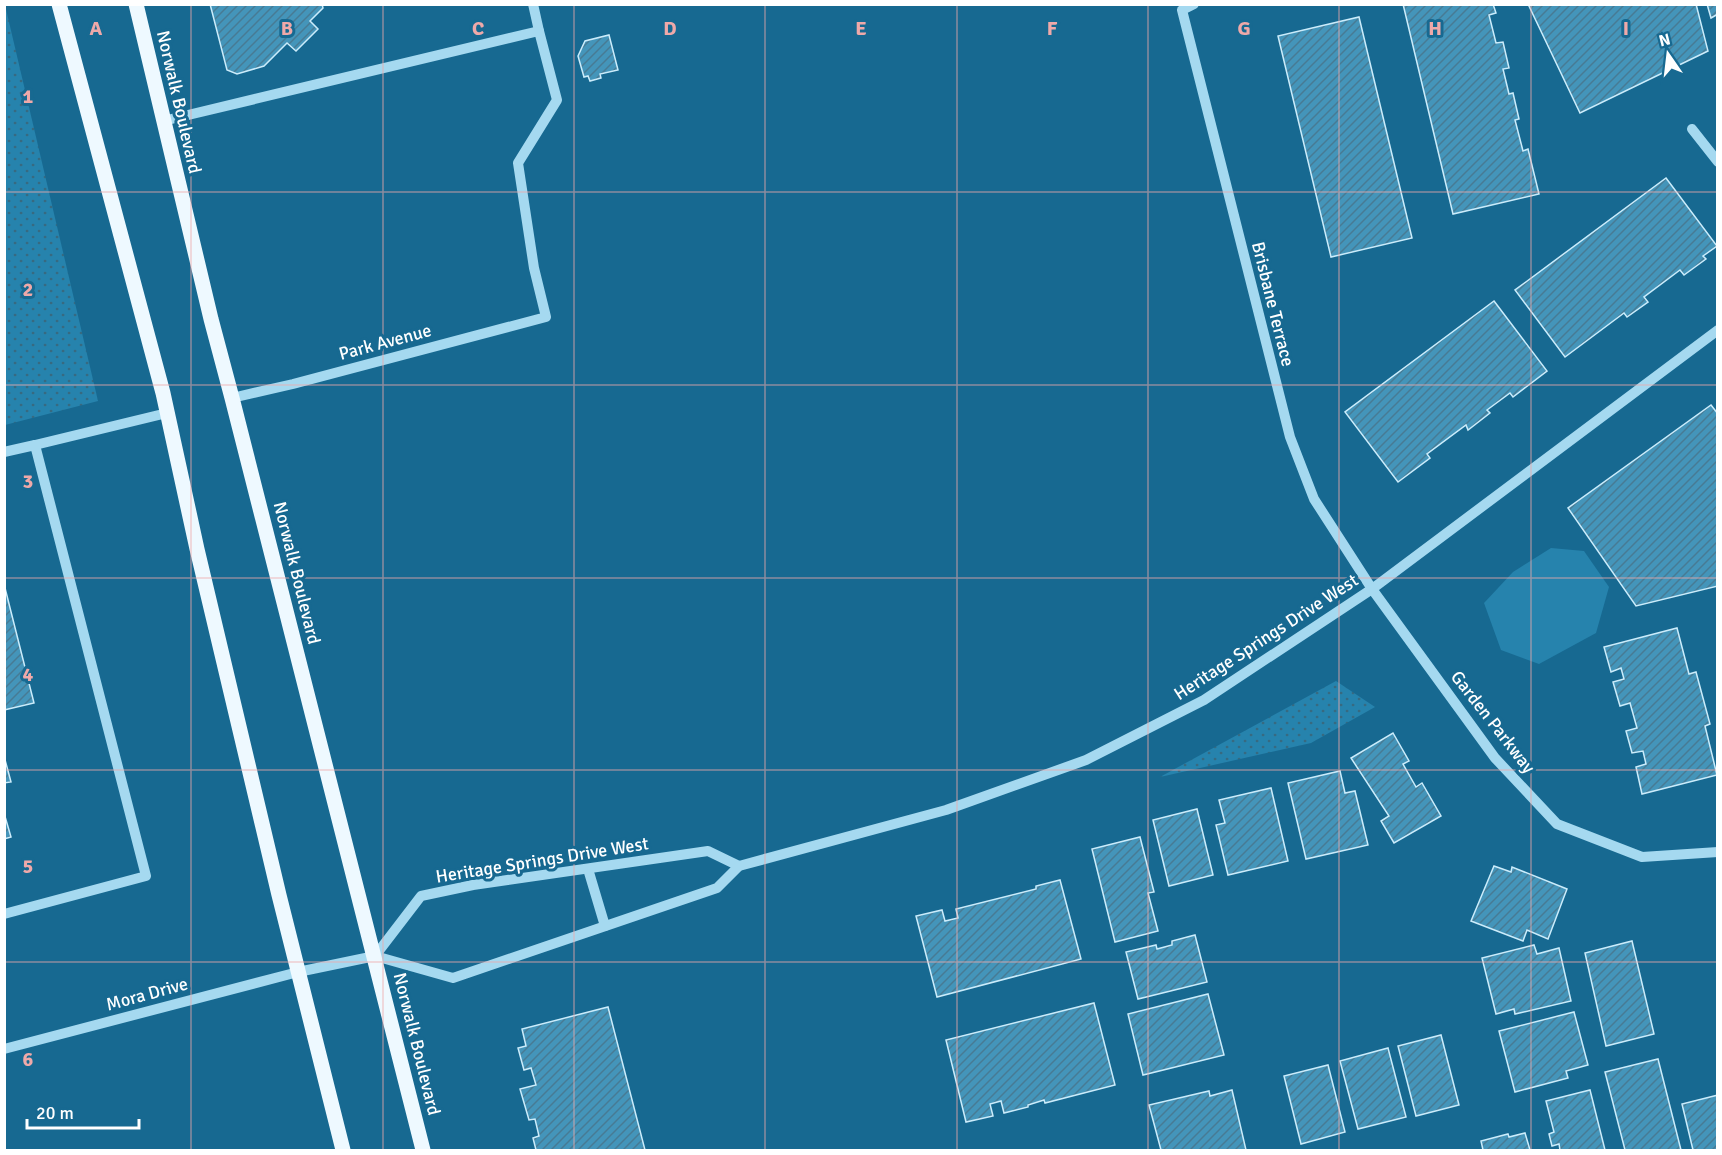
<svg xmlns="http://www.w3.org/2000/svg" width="1722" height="1155" viewBox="0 0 1722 1155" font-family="Signika,sans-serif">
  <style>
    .grass { fill: url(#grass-dots) }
    .garden { fill: #2683ad }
    .building { fill: url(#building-hatch); stroke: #cbecfb; stroke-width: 1.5 }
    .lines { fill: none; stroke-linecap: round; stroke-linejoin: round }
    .minor { stroke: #a5d9f0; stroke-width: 10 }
    .major { stroke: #eef9ff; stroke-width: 15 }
    .grid { fill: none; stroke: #efa9a9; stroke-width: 1.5; stroke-opacity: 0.55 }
    .labels { text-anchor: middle; stroke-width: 6; stroke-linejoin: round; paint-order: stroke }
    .street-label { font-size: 18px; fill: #fff; stroke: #176991 }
    .grid-label { font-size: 20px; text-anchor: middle; font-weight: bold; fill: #efa9a9; stroke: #176991; stroke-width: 6; stroke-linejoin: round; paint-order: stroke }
  </style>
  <defs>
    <pattern id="grass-dots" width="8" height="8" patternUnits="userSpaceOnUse" patternTransform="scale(1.5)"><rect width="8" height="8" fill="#2683ad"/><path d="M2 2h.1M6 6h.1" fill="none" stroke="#376a81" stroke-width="1.8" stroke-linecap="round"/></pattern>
    <pattern id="building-hatch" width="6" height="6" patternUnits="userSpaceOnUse" patternTransform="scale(1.5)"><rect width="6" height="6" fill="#4495ba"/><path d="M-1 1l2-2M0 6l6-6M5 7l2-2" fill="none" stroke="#477b94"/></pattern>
  </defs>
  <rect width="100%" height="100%" fill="#176991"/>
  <g class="grass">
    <path d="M 5,5 L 98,401 L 5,425 L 4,5 Z"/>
    <path d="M 1336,681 L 1375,707 L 1311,743 L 1160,777 Z"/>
  </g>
  <path class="garden" d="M 1551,548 L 1584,551 L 1609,587 L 1596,633 L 1539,664 L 1501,650 L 1484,603 L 1513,572 Z"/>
  <g class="building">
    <path d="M 210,4 L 322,4 L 323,8 L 310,21 L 318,29 L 296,51 L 287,43 L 264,66 L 237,74 L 227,70 Z"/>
    <path d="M 1403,4 L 1493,4 L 1496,13 L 1489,15 L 1496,43 L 1503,42 L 1509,68 L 1503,69 L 1509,94 L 1513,93 L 1519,119 L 1515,120 L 1523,151 L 1528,149 L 1539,194 L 1453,214 Z"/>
    <path d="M 1528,4 L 1696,4 L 1708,51 L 1580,113 Z"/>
    <path d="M 1707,4 L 1718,4 L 1718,14 L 1711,18 Z"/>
    <path d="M 1359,17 L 1412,238 L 1331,257 L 1278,36 Z"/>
    <path d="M 609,35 L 618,70 L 600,74 L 601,78 L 590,81 L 588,76 L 584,77 L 578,56 L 585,41 Z"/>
    <path d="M 1666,178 L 1717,246 L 1703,256 L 1706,259 L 1684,275 L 1680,270 L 1644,297 L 1648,302 L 1627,317 L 1624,313 L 1565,357 L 1515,290 Z"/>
    <path d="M 1494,301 L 1547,371 L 1513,397 L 1510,393 L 1487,410 L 1490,413 L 1468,430 L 1466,425 L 1427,454 L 1430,458 L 1398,482 L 1345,412 Z"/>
    <path d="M 1711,405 L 1718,414 L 1718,586 L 1636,606 L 1568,508 Z"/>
    <path d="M 4,584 L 34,703 L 4,710 Z"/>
    <path d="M 1677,628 L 1689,674 L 1696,672 L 1710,724 L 1705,726 L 1717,775 L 1642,794 L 1636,767 L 1646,764 L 1643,751 L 1632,753 L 1626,731 L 1637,728 L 1630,703 L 1620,706 L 1613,682 L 1624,679 L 1621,668 L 1611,672 L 1604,647 Z"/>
    <path d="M 1393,733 L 1409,761 L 1403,764 L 1416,787 L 1422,783 L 1441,816 L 1394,843 L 1381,821 L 1389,816 L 1351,758 Z"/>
    <path d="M 4,756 L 11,782 L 4,783 Z"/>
    <path d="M 1340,771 L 1345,793 L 1355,791 L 1368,845 L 1306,859 L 1288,783 Z"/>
    <path d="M 1271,788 L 1288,861 L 1228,875 L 1216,825 L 1225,823 L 1219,800 Z"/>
    <path d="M 1197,809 L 1213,875 L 1169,886 L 1153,820 Z"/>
    <path d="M 4,813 L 11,837 L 4,839 Z"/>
    <path d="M 1140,837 L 1154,892 L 1148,893 L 1158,931 L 1115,942 L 1092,849 Z"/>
    <path d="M 1494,866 L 1511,872 L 1512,867 L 1567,889 L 1548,939 L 1527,930 L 1523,941 L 1471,921 Z"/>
    <path d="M 1060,880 L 1081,959 L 937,997 L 916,916 L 942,910 L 945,921 L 958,918 L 956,909 L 1036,889 L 1036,886 Z"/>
    <path d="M 1195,935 L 1207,982 L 1138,999 L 1126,952 L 1156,945 L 1157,949 L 1172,945 L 1172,941 Z"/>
    <path d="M 1632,941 L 1654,1034 L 1606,1046 L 1585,953 Z"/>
    <path d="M 1534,945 L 1537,954 L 1559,948 L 1571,1001 L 1515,1014 L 1514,1009 L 1496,1014 L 1482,958 Z"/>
    <path d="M 1208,994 L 1224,1055 L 1143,1075 L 1128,1014 Z"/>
    <path d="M 1094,1003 L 1115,1085 L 1045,1103 L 1044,1100 L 1028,1105 L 1028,1107 L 1004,1113 L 1001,1101 L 990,1104 L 993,1116 L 966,1122 L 946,1040 Z"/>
    <path d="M 608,1007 L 645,1150 L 536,1150 L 533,1138 L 539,1136 L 535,1119 L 529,1120 L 520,1089 L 536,1085 L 531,1068 L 524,1070 L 518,1048 L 526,1046 L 522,1029 Z"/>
    <path d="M 1574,1012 L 1588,1065 L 1566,1071 L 1568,1078 L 1515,1092 L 1499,1031 Z"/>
    <path d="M 1441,1035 L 1459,1105 L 1416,1116 L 1398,1046 Z"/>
    <path d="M 1388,1048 L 1406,1117 L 1358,1129 L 1340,1061 Z"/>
    <path d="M 1658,1059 L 1681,1150 L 1625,1150 L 1605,1072 Z"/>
    <path d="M 1328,1065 L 1345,1132 L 1301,1144 L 1284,1076 Z"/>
    <path d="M 1232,1090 L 1246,1150 L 1161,1150 L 1149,1105 L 1209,1091 L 1210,1096 Z"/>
    <path d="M 1590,1090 L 1605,1150 L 1560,1150 L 1559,1144 L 1552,1146 L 1549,1134 L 1554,1132 L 1546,1101 Z"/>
    <path d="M 1718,1095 L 1718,1150 L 1693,1150 L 1682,1104 Z"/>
    <path d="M 1525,1133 L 1530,1150 L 1483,1150 L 1481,1141 L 1508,1134 L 1509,1137 Z"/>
  </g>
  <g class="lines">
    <g class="minor">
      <path d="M 533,4 L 539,31"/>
      <path d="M 1194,4 L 1182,10 L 1290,437 L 1314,499 L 1372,589 L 1495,758 L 1557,824 L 1642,857 L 1718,852"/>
      <path d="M 163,121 L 539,31 L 557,100 L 518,163 L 534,268 L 546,317 L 293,384 L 232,398"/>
      <path d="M 1692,129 L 1718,162"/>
      <path d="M 35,445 L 167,413"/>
      <path d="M 4,452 L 35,445 L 146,876 L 4,914"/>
      <path d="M 588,869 L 605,926"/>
      <path d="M 375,956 L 421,896 L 473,885 L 708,851 L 739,866"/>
      <path d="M 4,1049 L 298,972 L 375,956 L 453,978 L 717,888 L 739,866 L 946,810 L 1086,760 L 1204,700 L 1372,589 L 1718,330"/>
    </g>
    <g class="major">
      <path d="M 59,4 L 163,393 L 197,549 L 279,895 L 343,1150"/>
      <path d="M 136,4 L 211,319 L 232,398 L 423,1150"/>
    </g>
  </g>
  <path class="grid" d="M 191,4 L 191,1150M 383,4 L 383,1150M 574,4 L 574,1150M 765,4 L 765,1150M 957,4 L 957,1150M 1148,4 L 1148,1150M 1339,4 L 1339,1150M 1531,4 L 1531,1150M 4,192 L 1718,192M 4,385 L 1718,385M 4,578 L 1718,578M 4,770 L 1718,770M 4,962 L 1718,962"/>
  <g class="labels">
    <g class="street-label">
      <text transform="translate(179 102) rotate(77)" y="6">Norwalk Boulevard</text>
      <text transform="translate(1273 304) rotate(76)" y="6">Brisbane Terrace</text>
      <text transform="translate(385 342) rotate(-15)" y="6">Park Avenue</text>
      <text transform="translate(297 573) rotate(76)" y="6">Norwalk Boulevard</text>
      <text transform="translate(1266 637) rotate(-33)" y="6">Heritage Springs Drive West</text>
      <text transform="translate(1493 722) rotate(52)" y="6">Garden Parkway</text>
      <text transform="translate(542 860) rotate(-9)" y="6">Heritage Springs Drive West</text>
      <text transform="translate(147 994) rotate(-15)" y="6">Mora Drive</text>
      <text transform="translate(417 1044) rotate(76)" y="6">Norwalk Boulevard</text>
    </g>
  </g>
  <g class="grid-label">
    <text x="96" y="35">A</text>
    <text x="287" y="35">B</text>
    <text x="478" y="35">C</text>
    <text x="670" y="35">D</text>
    <text x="861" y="35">E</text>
    <text x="1052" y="35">F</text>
    <text x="1244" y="35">G</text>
    <text x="1435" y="35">H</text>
    <text x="1626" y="35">I</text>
    <text x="28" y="103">1</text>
    <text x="28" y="296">2</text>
    <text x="28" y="488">3</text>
    <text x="28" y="681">4</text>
    <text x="28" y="873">5</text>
    <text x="28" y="1066">6</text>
  </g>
  <rect width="1722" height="1155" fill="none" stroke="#ffffff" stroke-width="12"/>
  <g transform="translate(1668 54) rotate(346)" stroke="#176991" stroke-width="4.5" paint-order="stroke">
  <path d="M0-4.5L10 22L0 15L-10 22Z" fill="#ffffff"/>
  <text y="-9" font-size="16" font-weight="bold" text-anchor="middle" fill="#ffffff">N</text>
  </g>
  <path d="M27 1119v9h112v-9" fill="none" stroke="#ffffff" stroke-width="3"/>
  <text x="36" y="1119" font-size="18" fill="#ffffff" stroke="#176991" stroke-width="4.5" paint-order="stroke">20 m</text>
</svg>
